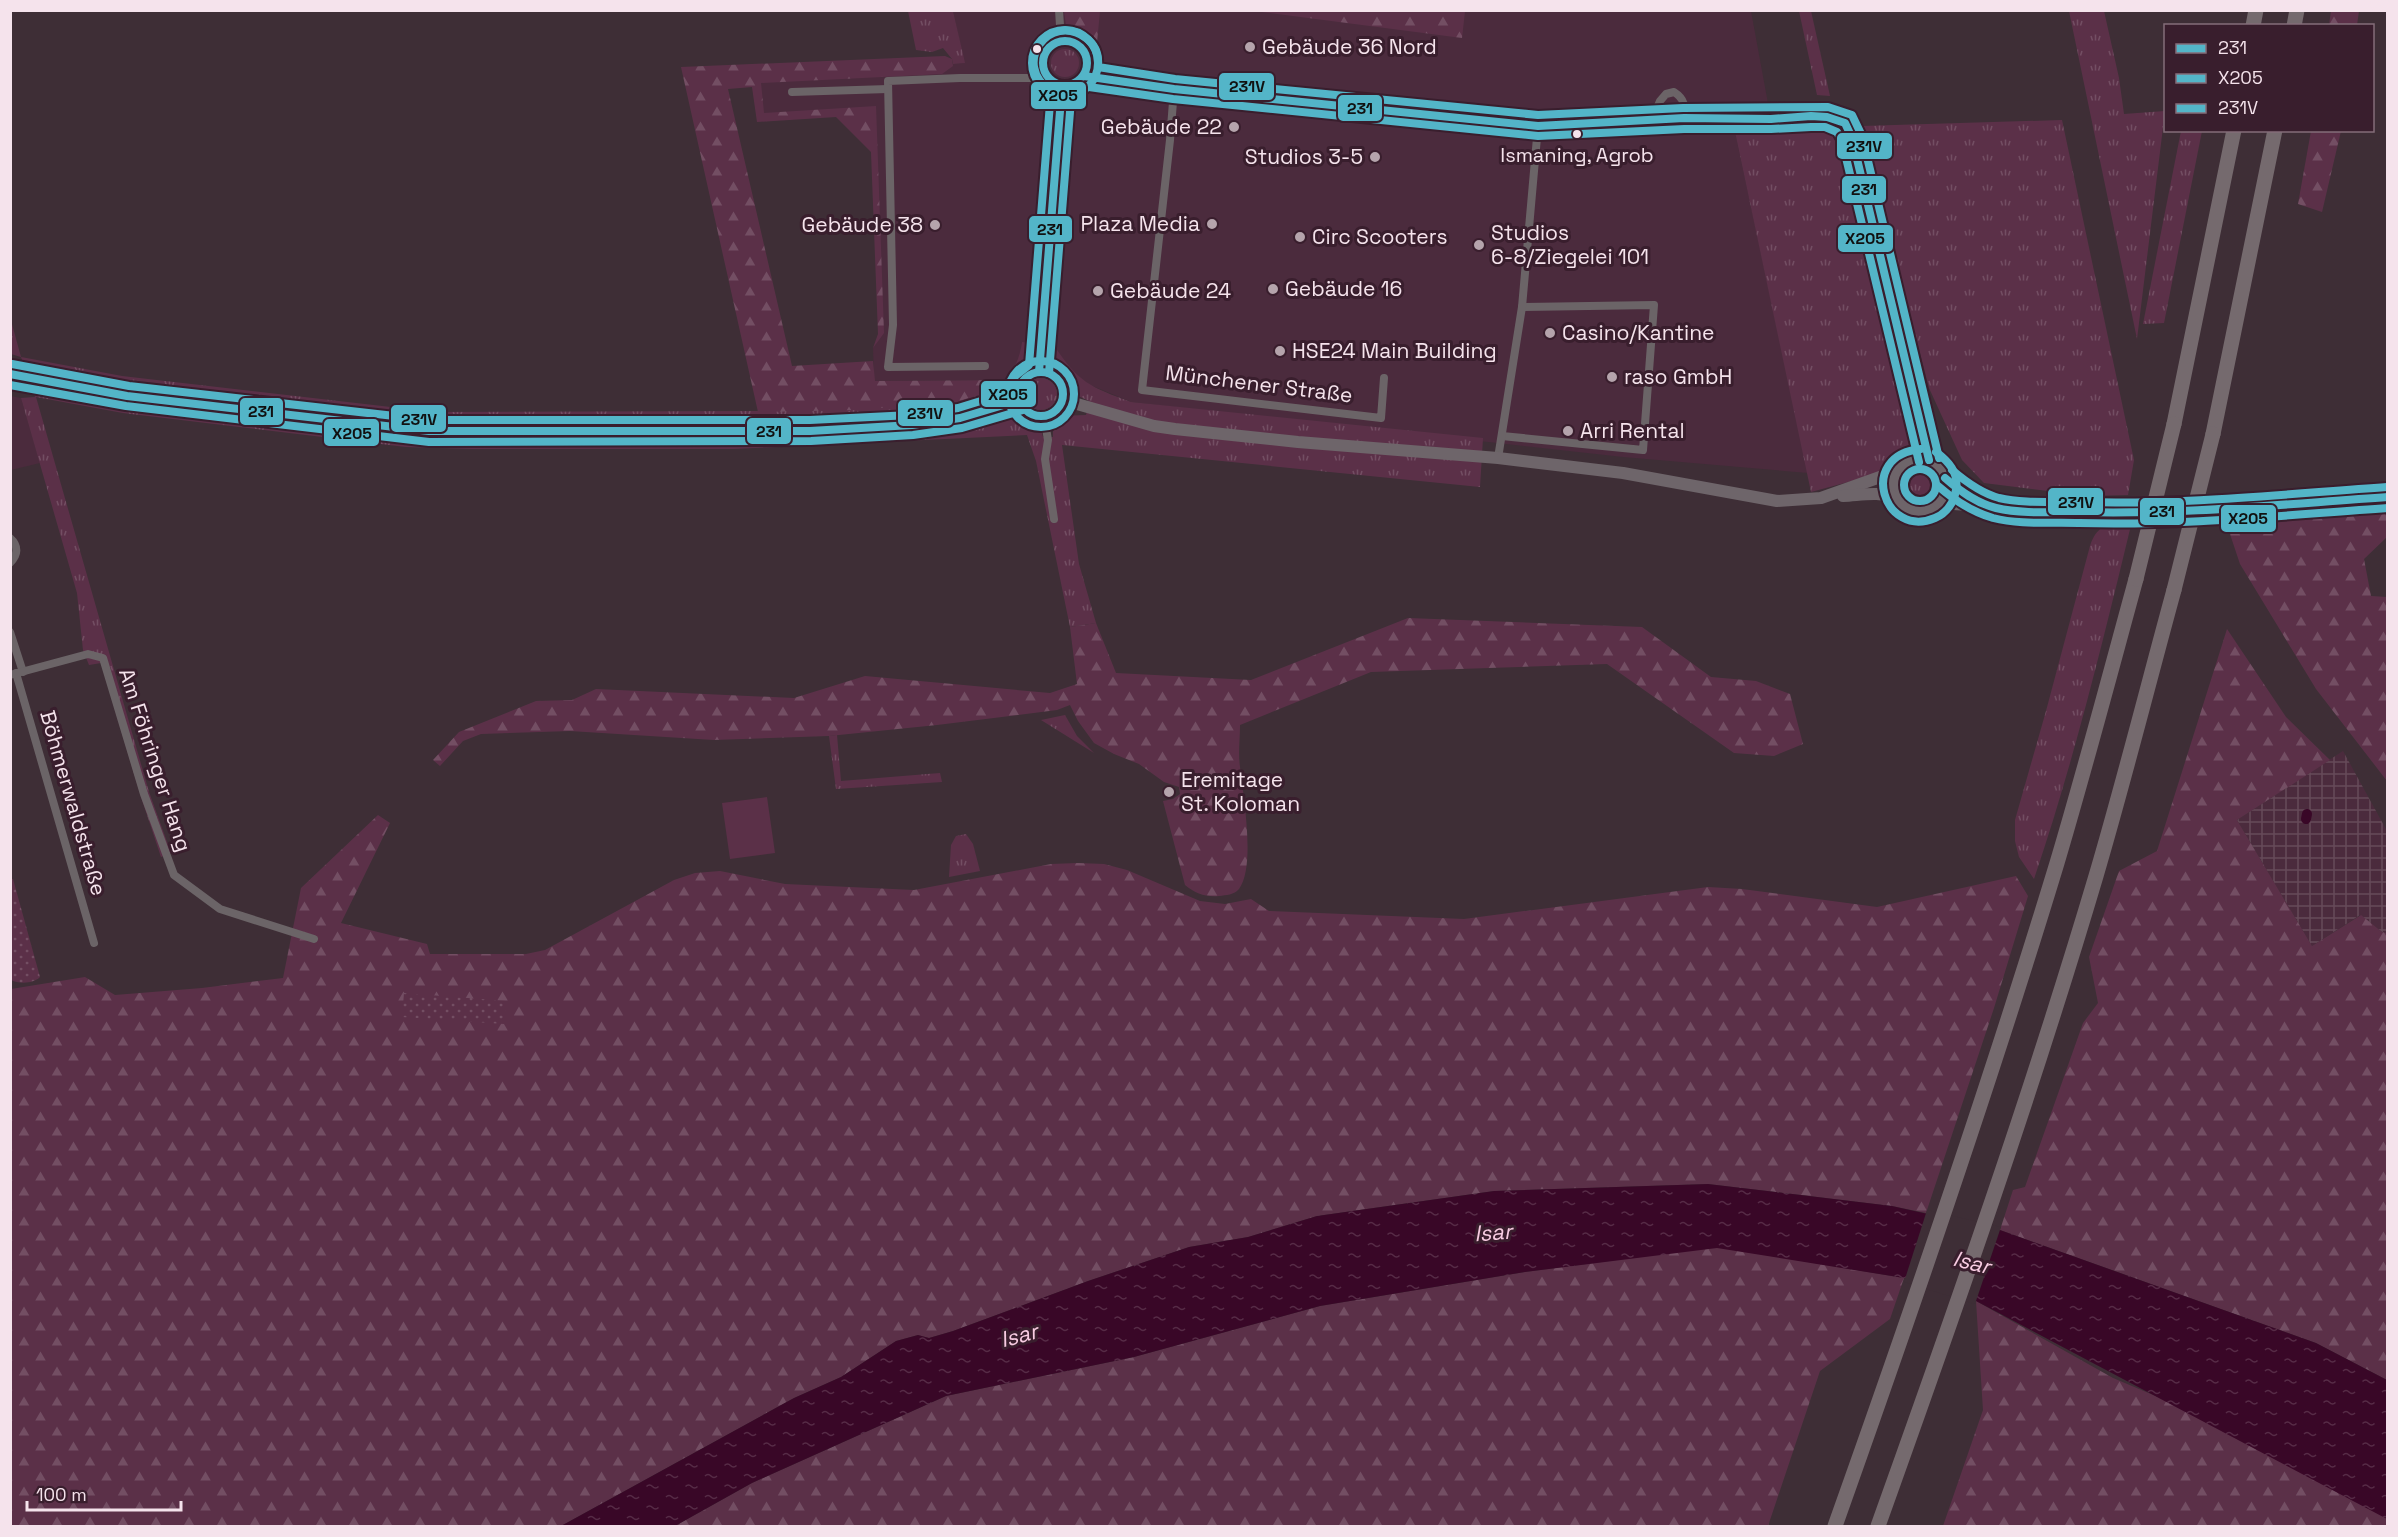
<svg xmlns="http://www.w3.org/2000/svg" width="2398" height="1537" viewBox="0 0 2398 1537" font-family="'Space Grotesk',sans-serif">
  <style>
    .built { fill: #4b2b3d }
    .industrial { fill: url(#industrial-grid) }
    .grass { fill: url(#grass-tufts); fill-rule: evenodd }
    .forest { fill: url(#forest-firs) }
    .garden { fill: url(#garden-dots) }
    .pitch { fill: #5b3048 }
    .water { fill: url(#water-ripples) }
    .pier { fill: #3e2e36 }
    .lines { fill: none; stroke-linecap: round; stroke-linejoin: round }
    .canal { stroke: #390727; stroke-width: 10 }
    .minor { stroke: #6b6467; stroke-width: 8 }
    .secondary { stroke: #6e656a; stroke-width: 12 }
    .motorway { stroke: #756a6e; stroke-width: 15 }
    .motorway-bridge { stroke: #756a6e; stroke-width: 15 }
    .bus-1-casing { stroke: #391e2d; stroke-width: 12 }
    .bus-2-casing { stroke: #391e2d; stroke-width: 12 }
    .bus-3-casing { stroke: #391e2d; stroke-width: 12 }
    .bus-1 { stroke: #53b5c8; stroke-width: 8 }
    .bus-2 { stroke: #53b5c8; stroke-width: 8 }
    .bus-3 { stroke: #53b5c8; stroke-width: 8 }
    .poi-dot { fill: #b5a4ac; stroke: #391e2d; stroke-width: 2 }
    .bus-dot { fill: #f5e3ec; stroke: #391e2d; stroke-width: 2 }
    .labels { text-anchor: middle; stroke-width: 6; stroke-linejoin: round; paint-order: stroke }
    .bus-label { font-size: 20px; fill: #f5e3ec; stroke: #391e2d }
    .poi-label { font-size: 21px; fill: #f5e3ec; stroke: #391e2d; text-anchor: start }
    .street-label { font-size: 21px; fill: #f5e3ec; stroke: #391e2d }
    .water-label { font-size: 22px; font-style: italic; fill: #f8cce2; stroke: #391e2d }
    .line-badge { stroke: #391e2d; stroke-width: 2 }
    .pale-badge-label { font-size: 16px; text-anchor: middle; font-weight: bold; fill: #111 }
  </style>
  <defs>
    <pattern id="industrial-grid" width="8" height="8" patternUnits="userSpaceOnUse" patternTransform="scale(1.5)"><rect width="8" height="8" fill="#4b2b3d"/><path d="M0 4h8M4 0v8" fill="none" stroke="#664a59"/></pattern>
    <pattern id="grass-tufts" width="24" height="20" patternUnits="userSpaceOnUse" patternTransform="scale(1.5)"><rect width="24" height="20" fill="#5b3048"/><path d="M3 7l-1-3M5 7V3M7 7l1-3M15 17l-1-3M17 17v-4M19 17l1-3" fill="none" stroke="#734e63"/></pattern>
    <pattern id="forest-firs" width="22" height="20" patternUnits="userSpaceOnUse" patternTransform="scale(1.5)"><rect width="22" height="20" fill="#5b3048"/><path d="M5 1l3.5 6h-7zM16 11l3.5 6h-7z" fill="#734e63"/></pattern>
    <pattern id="garden-dots" width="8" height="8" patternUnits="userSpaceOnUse" patternTransform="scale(1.5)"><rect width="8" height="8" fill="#5b3048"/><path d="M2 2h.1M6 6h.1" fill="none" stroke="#734e63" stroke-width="1.8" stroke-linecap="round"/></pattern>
    <pattern id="water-ripples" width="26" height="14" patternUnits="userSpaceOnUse" patternTransform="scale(1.5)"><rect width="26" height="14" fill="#390727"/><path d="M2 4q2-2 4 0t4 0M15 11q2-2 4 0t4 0" fill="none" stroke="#562b46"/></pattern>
  </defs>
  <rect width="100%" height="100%" fill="#3e2e36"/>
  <g class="built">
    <path d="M 953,11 L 1751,11 L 1772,125 L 1734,127 L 1808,473 L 1623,457 L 1131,402 L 1083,382 L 1064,362 L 1054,345 L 1022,342 L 1021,354 L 1014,369 L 1005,380 L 874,381 L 873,348 L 883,331 L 872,110 L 762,117 L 757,73 L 964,63 Z"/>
    <path d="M 11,396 L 21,398 L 40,463 L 11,470 Z"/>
  </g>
  <path class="industrial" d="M 2343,751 L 2387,831 L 2387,933 L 2382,932 L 2360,915 L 2312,946 L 2237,820 Z"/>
  <g class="grass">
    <path d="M 908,11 L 953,11 L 965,63 L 953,64 L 952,59 L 943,48 L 932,52 L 916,50 Z"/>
    <path d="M 1799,11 L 1811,11 L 1830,96 L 1817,95 Z"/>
    <path d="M 2069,11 L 2104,11 L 2119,78 L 2124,114 L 2165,111 L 2137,339 Z"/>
    <circle cx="1065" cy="63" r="14"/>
    <path d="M 2062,120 L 2134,460 L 2128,495 L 2087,496 L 1984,483 L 1962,460 L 1929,388 L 1862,126 Z"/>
    <path d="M 1823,121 C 1845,132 1847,142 1854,164 L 1911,419 L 1913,439 L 1907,453 L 1889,471 L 1811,492 L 1734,127 Z"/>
    <path d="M 2181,131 L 2202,131 L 2164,323 L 2143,324 Z"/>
    <path d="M 10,317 L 21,357 L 122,376 L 434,412 L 803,411 L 1005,380 C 1015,368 1020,358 1022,342 L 1054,345 C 1078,383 1091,387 1131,402 L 1483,438 L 1480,487 L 1062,445 L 1079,564 L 1096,623 L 1070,627 L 1036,461 L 1027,435 L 734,449 L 473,449 L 406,447 L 123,413 L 36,397 L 149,792 L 171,853 L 161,857 L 141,797 L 101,663 L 89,665 L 83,650 L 77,593 L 21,398 L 35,397 L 21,357 L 11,354 ZM 1047,353 L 1053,369 L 1064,380 L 1072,393 L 1089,401 L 1086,415 L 1060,416 L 1053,423 L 1053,437 L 1043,437 L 1039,423 L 1027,420 L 1018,413 L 1000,416 L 995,400 L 1013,391 L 1021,376 L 1028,370 L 1030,354 Z"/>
    <circle cx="1041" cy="394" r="16"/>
    <circle cx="1919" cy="485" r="19"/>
    <path d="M 2118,521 L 2132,521 C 2103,641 2074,761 2034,879 L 2019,857 L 2015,841 L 2015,820 L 2046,711 L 2090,546 C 2095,531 2102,525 2118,521 Z"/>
    <path d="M 1065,715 L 1077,736 L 1094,753 L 1041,720 Z"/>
    <path d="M 837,735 L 841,781 L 940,773 L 942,782 L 836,789 L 829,736 Z"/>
    <path d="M 966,834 L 973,844 L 980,871 L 949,877 L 951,845 L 956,836 Z"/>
  </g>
  <g class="forest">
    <path d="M 1064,11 L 1100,11 L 1096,53 L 1082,37 L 1067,32 Z"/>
    <path d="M 1254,11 L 1465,10 L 1465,11 L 1462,38 Z"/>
    <path d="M 2331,11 L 2359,11 L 2357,25 L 2329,25 Z"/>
    <path d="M 945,56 L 952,59 L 953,66 L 942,74 L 761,83 L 764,113 L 876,106 L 884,333 L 873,348 L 878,334 L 871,152 L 836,117 L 757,122 L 752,87 L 728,89 L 792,366 L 873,361 L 875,381 L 1005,380 L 993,390 L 956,402 L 857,410 L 758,412 L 681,67 Z"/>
    <path d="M 2311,131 L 2341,131 L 2322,212 L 2298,204 Z"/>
    <path d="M 2387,506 L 2387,537 L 2364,559 L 2371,596 L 2387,597 L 2387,781 L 2316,689 L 2240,564 L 2230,534 L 2228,521 Z"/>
    <path d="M 1408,618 L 1642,627 L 1711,677 L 1756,681 L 1790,694 L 1803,744 L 1774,756 L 1734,753 L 1607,664 L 1371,672 L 1240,725 C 1240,739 1238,753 1240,767 C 1243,795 1256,866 1239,889 C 1234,895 1226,895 1219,896 C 1205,897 1196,894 1185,885 L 1163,801 L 1173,799 L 1180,794 L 1179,787 L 1164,782 L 1139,764 L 1114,754 L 1094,743 L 1078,721 L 1070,705 L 1057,710 L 937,725 L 829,736 L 714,740 L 570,731 L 481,734 L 463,741 L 440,766 L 433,760 L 459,732 L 536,701 L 572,700 L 596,689 L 794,698 L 865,676 L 1050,693 L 1077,684 L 1070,627 L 1096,623 L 1116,673 L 1251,680 Z"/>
    <path d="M 2227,629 L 2286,717 L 2330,760 L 2237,820 L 2312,946 L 2361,915 L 2382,932 L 2387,933 L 2387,1380 L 2316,1343 L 2000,1230 L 2013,1190 L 2025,1187 L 2083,1023 L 2098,1003 L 2089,957 L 2119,871 L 2157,851 Z"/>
    <path d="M 378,815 L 390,823 L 341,923 L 427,944 L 430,954 L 526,954 L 545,950 L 674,880 L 695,873 L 720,871 L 785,884 L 914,890 L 1051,864 L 1078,863 L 1104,864 L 1127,870 L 1200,901 L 1225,904 L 1251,899 L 1269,911 L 1464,919 L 1708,887 L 1742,889 L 1877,907 L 2016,876 L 2028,896 L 1994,1008 L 1926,1213 L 1892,1206 L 1708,1184 L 1494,1191 L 1317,1216 L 1248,1237 L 1189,1247 L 1088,1281 L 953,1331 L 929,1338 L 918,1335 L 896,1341 L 841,1377 L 794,1398 L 561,1526 L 11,1526 L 11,989 L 85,977 L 115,995 L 202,988 L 283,978 L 301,888 Z"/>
    <path d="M 1717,1247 L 1904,1278 L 1890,1319 L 1820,1371 L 1768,1526 L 675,1526 L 752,1483 L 946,1396 L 1134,1357 L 1320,1306 L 1525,1272 Z"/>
    <path d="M 1976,1301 L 2113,1378 L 2165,1400 L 2388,1519 L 2387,1526 L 1943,1526 L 1983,1410 Z"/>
  </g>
  <g class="garden">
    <path d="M 11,879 L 13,879 L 40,977 C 33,984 19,984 11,980 Z"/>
    <path d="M 404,993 L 506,1001 L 504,1024 L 402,1017 Z"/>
  </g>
  <path class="pitch" d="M 767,797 L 775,853 L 730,859 L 722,803 Z"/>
  <path class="water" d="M 1708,1184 L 1892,1206 L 2000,1230 L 2316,1343 L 2387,1380 L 2387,1519 L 1976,1301 L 1904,1278 L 1717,1248 L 1525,1272 L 1320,1306 L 1134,1357 L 946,1396 L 752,1483 L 675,1526 L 561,1526 L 794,1398 L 841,1377 L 896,1341 L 918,1335 L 929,1338 L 953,1331 L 1088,1281 L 1189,1247 L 1248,1237 L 1317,1216 L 1494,1191 Z"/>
  <path class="pier" d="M 1927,1210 L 2001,1227 L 1975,1304 L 1904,1282 Z"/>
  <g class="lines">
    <path class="canal" d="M 2306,819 L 2307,814"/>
    <g class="minor">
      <path d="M 1059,10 L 1061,41"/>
      <circle cx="1065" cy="63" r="22"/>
      <path d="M 1084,76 L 1174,89 L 1538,126 L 1684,118 L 1771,119 L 1811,116 L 1827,117 L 1845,123 L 1852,138 L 1914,403 L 1921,424 L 1929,460"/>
      <path d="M 1174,89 L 1170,140 L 1142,390 L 1381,418 L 1384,378"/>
      <path d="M 792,92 L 888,89"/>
      <path d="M 1652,120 L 1660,101 L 1666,94 L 1674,92 C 1685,99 1685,106 1684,118"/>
      <path d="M 985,366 L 888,367 L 893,325 L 888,81 L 960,78 L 1030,78 L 1046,75"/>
      <path d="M 1039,372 L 1062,86"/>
      <path d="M 1044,417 L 1048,440 L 1045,459 L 1054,519"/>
      <path d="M 1502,436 L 1643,450 L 1654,305 L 1522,307"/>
      <path d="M 1498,458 L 1522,307 L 1538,126"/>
      <path d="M 1909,461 L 1915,442 L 1915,415"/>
      <path d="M 10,538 C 19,546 18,555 10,563"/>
      <path d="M 10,632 L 23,672"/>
      <path d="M 16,673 L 94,943"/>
      <path d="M 10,675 L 88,654 L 103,658 L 144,794 L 174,875 L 220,909 L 314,939"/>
    </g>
    <g class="secondary">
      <circle cx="1041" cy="394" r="22"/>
      <path d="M 10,374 L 127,396 L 429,431 L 810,431 L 912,425 L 960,418 L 1020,400"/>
      <path d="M 1063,400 L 1154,426 L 1175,429 L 1298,442 L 1498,458 L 1623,473 L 1777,501 L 1821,498 L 1897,471"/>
      <circle cx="1920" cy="485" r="26"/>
      <path d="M 1945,478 L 1957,489 L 1984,503"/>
      <path d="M 1843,496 C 1863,495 1878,491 1897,498"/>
      <path d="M 1939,503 L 2085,513 L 2208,509 L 2388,497"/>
    </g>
    <g class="motorway">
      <path d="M 2253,26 L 2256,10"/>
      <path d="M 2294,26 L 2297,10"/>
      <path d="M 2174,424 L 2234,130"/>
      <path d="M 2213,434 L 2275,130"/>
      <path d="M 1835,1526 C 1913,1307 1989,1087 2057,863 C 2085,769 2110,674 2136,579"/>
      <path d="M 1878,1526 C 1955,1311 2031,1095 2096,876 C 2124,781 2148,685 2174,590"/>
    </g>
    <g class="motorway-bridge">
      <path d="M 2136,579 L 2174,424"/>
      <path d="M 2174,590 L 2213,434"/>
    </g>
    <g class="bus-1-casing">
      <g id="bus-1">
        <circle cx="1065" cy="63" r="22"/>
        <path d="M 1084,76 L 1174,89 L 1538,126 L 1684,118 L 1771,119 L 1811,116 L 1827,117 L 1845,123 L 1852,138 L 1929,460"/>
        <circle cx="1041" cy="394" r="22"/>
        <path d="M 1039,372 L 1062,86"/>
        <path d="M 10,374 L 127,396 L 429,431 L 810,431 L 912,425 L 960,418 L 1020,400"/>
        <path d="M 1945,478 C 1960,491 1976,503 1996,508 C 2022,514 2051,512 2078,512 C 2181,515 2284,504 2388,497"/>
      </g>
    </g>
    <g class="bus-2-casing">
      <g id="bus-2">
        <circle cx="1065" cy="63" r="33"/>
        <path d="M 1082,86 L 1173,99 L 1538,136 L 1684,129 L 1771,129 L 1811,127 L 1825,127 L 1837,132 L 1842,141 L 1919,462"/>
        <circle cx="1041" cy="394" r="33"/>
        <path d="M 1049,373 L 1072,87"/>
        <path d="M 10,385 L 126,406 L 429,442 L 811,441 L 913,435 L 962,428 L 1023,410"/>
        <path d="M 1921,449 C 1856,455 1884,540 1935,518 C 1947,513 1954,502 1956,490 C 1959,472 1948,461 1936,452"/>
        <path d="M 1938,486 C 1954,500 1972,512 1993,518 C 2020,525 2050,522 2079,523 C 2182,526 2285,515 2388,508"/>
      </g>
    </g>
    <g class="bus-3-casing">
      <g id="bus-3">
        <path d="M 12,364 L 129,386 L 430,420 L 810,420 L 911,415 L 958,408 L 1010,392 L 1015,376 L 1029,365 L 1051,91 C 1010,64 1050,11 1086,38 C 1096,45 1099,56 1098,67 L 1175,79 L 1538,115 L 1683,108 L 1828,107 L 1852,115 L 1862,136 L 1939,458"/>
        <circle cx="1920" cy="485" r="16"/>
        <path d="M 1952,470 C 1966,482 1981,493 1999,498 C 2025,504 2054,501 2081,502 C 2183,505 2285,494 2387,487"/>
      </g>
    </g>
    <use href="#bus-1" class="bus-1"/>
    <use href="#bus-2" class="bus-2"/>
    <use href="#bus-3" class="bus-3"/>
  </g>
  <g class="poi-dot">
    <circle cx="1250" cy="47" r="6"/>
    <circle cx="1234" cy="127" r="6"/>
    <circle cx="1375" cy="157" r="6"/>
    <circle cx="1212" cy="224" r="6"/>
    <circle cx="935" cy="225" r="6"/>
    <circle cx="1300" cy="237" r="6"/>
    <circle cx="1479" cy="245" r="6"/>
    <circle cx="1273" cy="289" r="6"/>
    <circle cx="1098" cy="291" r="6"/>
    <circle cx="1550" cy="333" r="6"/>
    <circle cx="1280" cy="351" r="6"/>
    <circle cx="1612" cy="377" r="6"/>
    <circle cx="1568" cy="431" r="6"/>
    <circle cx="1169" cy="792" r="6"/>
  </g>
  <g class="bus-dot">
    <circle cx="1037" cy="49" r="5"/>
    <circle cx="1577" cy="134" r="5"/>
  </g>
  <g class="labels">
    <g class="bus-label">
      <text x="1577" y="162">Ismaning, Agrob</text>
    </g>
    <g class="poi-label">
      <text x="1262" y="54">Gebäude 36 Nord</text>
      <text x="1222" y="134" text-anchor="end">Gebäude 22</text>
      <text x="1363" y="164" text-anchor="end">Studios 3-5</text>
      <text x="1200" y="231" text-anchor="end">Plaza Media</text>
      <text x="923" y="232" text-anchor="end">Gebäude 38</text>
      <text x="1491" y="240">Studios<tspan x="1491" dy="24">6-8/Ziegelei 101</tspan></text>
      <text x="1312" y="244">Circ Scooters</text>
      <text x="1285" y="296">Gebäude 16</text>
      <text x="1110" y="298">Gebäude 24</text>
      <text x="1562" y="340">Casino/Kantine</text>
      <text x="1292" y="358">HSE24 Main Building</text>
      <text x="1624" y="384">raso GmbH</text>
      <text x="1580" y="438">Arri Rental</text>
      <text x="1181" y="787">Eremitage<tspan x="1181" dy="24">St. Koloman</tspan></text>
    </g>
    <g class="street-label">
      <text transform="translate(1259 384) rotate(7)" y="7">Münchener Straße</text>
      <text transform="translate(155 760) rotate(72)" y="7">Am Föhringer Hang</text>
      <text transform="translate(73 803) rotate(74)" y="7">Böhmerwaldstraße</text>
    </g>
    <g class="water-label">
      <text transform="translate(1493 1232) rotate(-4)" y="8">Isar</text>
      <text transform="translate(1972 1262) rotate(14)" y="8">Isar</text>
      <text transform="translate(1019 1335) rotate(-15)" y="8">Isar</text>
    </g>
  </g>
  <g class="line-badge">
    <rect x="1218" y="72" width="57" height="29" rx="6" fill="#53b5c8"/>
    <rect x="1030" y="81" width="57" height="29" rx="6" fill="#53b5c8"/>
    <rect x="1337" y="94" width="46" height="28" rx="6" fill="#53b5c8"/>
    <rect x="1836" y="132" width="57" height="28" rx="6" fill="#53b5c8"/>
    <rect x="1841" y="175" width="46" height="29" rx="6" fill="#53b5c8"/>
    <rect x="1028" y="215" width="45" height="28" rx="6" fill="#53b5c8"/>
    <rect x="1837" y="224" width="57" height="29" rx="6" fill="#53b5c8"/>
    <rect x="980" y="380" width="57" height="28" rx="6" fill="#53b5c8"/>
    <rect x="239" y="397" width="45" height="29" rx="6" fill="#53b5c8"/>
    <rect x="897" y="399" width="57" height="28" rx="6" fill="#53b5c8"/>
    <rect x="390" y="404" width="57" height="29" rx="6" fill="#53b5c8"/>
    <rect x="746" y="417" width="46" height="28" rx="6" fill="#53b5c8"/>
    <rect x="323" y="418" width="57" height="29" rx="6" fill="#53b5c8"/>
    <rect x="2047" y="487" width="57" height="29" rx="6" fill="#53b5c8"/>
    <rect x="2139" y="497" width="46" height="29" rx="6" fill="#53b5c8"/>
    <rect x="2220" y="504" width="57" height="29" rx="6" fill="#53b5c8"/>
  </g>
  <g class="pale-badge-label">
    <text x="1247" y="92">231V</text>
    <text x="1058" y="101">X205</text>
    <text x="1360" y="114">231</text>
    <text x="1864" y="152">231V</text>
    <text x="1864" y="195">231</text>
    <text x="1050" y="235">231</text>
    <text x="1865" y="244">X205</text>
    <text x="1008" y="400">X205</text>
    <text x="261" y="417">231</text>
    <text x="925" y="419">231V</text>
    <text x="419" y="425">231V</text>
    <text x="769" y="437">231</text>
    <text x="352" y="439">X205</text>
    <text x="2076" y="508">231V</text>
    <text x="2162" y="517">231</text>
    <text x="2248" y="524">X205</text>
  </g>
  <rect width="2398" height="1537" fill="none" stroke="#f5e3ec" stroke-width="24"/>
  <rect x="2164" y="24" width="210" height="108" fill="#391e2d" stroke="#846d79" stroke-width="1.5"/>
  <rect x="2176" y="44" width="30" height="9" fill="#53b5c8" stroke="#846d79" stroke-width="1.5"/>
  <text x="2218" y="54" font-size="18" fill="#f5e3ec">231</text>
  <rect x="2176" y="74" width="30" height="9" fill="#53b5c8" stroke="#846d79" stroke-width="1.5"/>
  <text x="2218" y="84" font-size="18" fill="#f5e3ec">X205</text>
  <rect x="2176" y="104" width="30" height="9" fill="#53b5c8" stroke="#846d79" stroke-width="1.5"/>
  <text x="2218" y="114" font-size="18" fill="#f5e3ec">231V</text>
  <path d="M27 1501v9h154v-9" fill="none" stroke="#f5e3ec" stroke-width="3"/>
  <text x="36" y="1501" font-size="18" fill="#f5e3ec" stroke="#391e2d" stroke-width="4.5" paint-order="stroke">100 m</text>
</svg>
